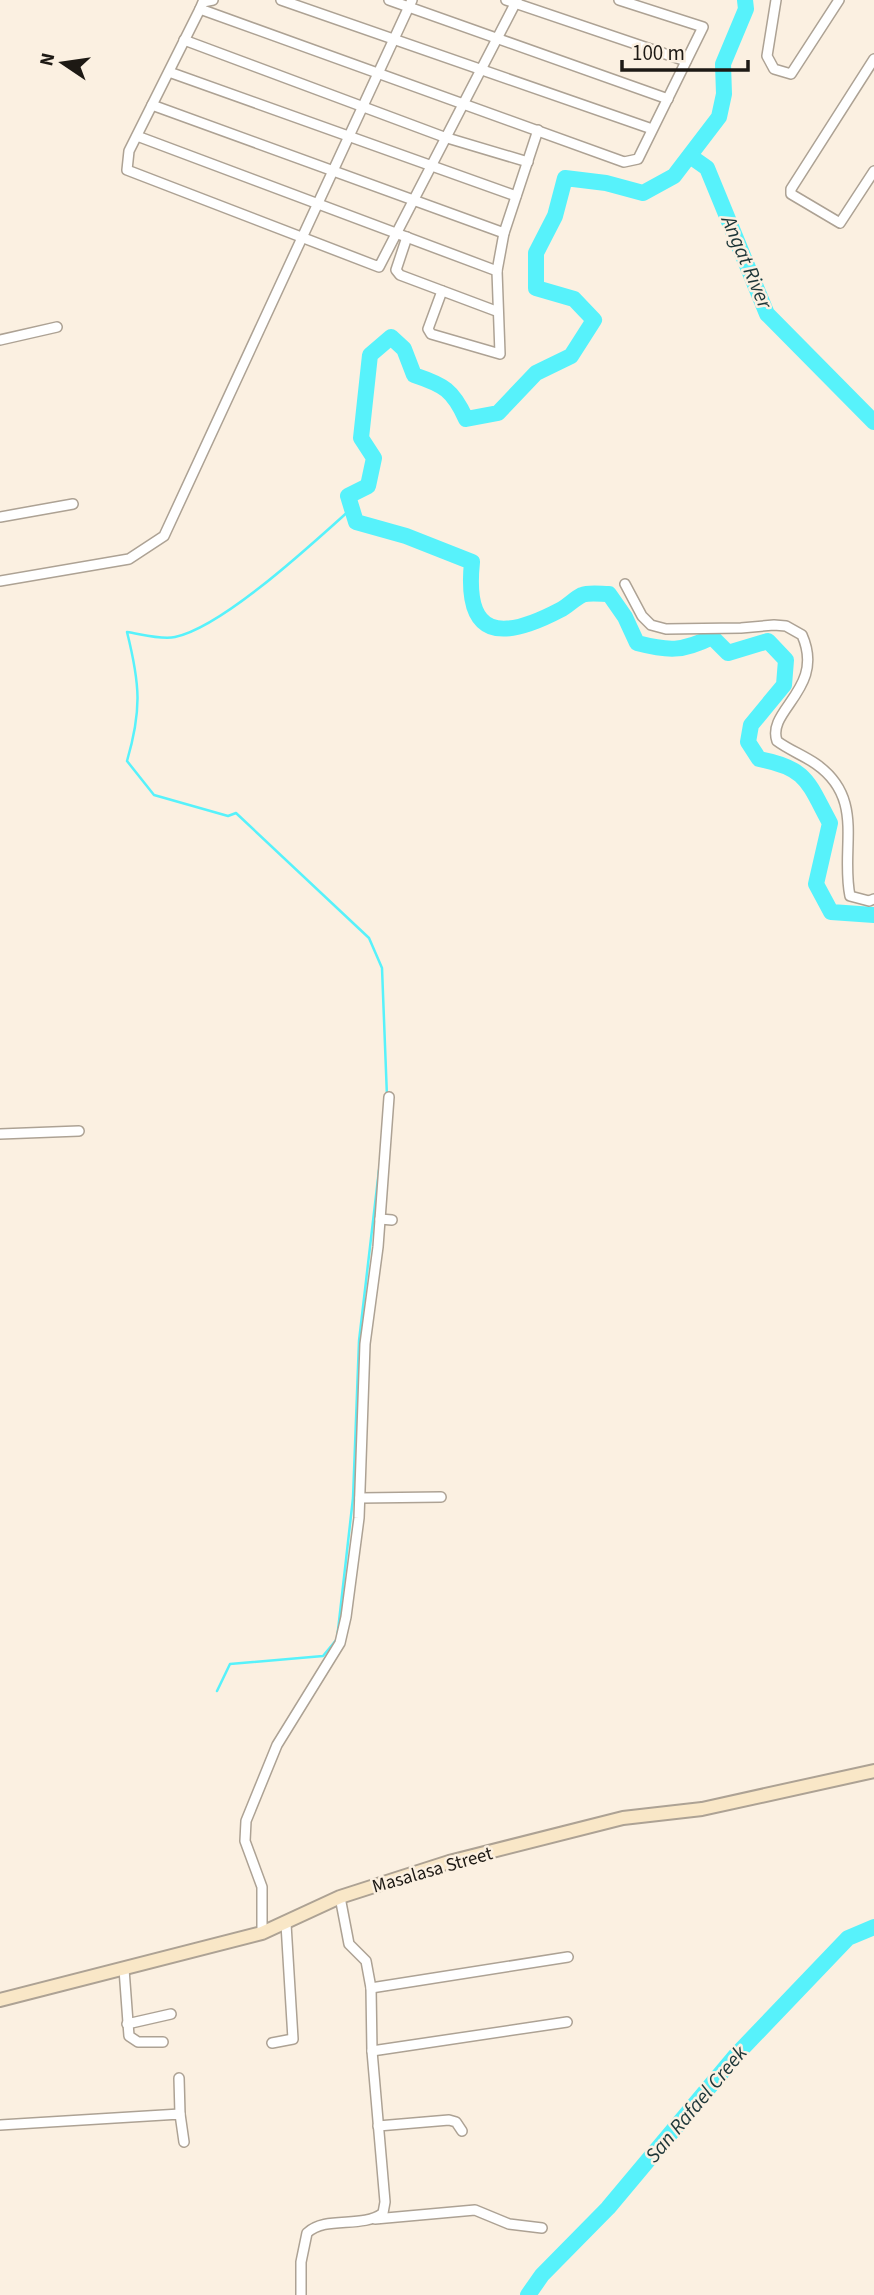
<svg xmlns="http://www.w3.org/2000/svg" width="874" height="2295" viewBox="0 0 874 2295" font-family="'Source Sans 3',sans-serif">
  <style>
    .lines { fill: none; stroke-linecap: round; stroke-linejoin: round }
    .stream { stroke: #57f2fb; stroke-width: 2.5 }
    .river { stroke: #57f2fb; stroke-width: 16 }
    .street-casing { stroke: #ada294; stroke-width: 12 }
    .secondary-casing { stroke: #ada294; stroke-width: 16 }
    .street { stroke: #fff; stroke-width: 9 }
    .secondary { stroke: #f9e7c7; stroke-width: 12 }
    .labels { text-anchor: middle; stroke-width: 5; stroke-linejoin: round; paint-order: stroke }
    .street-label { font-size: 19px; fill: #1d1914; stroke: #fbf0e1 }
    .water-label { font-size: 21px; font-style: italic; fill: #1d3638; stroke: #fbf0e1 }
  </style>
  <rect width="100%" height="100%" fill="#fbf0e1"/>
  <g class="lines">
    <g class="stream">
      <path d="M 352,508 C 313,543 223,627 175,637 C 161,640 141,634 127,632 C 140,684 142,710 127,761 L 154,795 L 228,816 L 236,813 L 369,938 L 382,968 L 387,1097"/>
      <path d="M 217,1691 L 230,1664 L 323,1656 L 337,1639 L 353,1498 L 359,1341 L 379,1170"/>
    </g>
    <g class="river">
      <path d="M 745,0 L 746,9 L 723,64 L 724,94 L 719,117 L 674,176 L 643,193 L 606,183 L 565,178 L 555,216 L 536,253 L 536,288 L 574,299 L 594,320 L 571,356 L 536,373 L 498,413 L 466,419 C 453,390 444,385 414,375 L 404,349 L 391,337 L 370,355 L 361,438 L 374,458 L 368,486 L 348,496 L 356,522 L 406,536 L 472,562 C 464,639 501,641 560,610 C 568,606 574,599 582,595 C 589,592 601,594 609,594 L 625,617 L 637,643 C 668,651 682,652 712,637 L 728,653 L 768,641 L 786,660 L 784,685 L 751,725 L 748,742 L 759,759 C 808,768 808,783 830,823 L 816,884 L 831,912 L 874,915"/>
      <path d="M 690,156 L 707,168 L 767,314 L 874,422"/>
      <path d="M 528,2295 L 542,2275 L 608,2208 L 737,2054 L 848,1938 L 874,1927"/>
    </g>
    <g class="street-casing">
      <g id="street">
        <path d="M 213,0 L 203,2 L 200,9 L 129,151 L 127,170 L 379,267 L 517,0"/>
        <path d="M 281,0 L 652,129"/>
        <path d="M 389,0 L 668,99"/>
        <path d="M 506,0 L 686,61"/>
        <path d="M 776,0 L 767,56 L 774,69 L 791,74 L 839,0"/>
        <path d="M 200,9 L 624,162 L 638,159 L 703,27 L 619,0"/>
        <path d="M 184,40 L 444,137 L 528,162"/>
        <path d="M 874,59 L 791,189 L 791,194 L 840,223 L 874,171"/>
        <path d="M 169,72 L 516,196"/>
        <path d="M 152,105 L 504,233"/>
        <path d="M 137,136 L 497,271"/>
        <path d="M 407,237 L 396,270 L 400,275 L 496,311"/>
        <path d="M 442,291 L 428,329 L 431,334 L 500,354 L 497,271 L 504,233 L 538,130"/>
        <path d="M 0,340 L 57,327"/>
        <path d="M 0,517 L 73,504"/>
        <path d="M 0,581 L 129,559 L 164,536 L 412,0"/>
        <path d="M 625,584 L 642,616 L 651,625 L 666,629 L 741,628 L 774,625 L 786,626 L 802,635 C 826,689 766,710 777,741 C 789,750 803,755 816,764 C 866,799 840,848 850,896 L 869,901 L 874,899"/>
        <path d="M 0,1134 L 79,1131"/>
        <path d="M 380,1219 L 392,1220"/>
        <path d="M 360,1498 L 441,1497"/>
        <path d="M 262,1933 L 262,1887 L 245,1841 L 246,1821 L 277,1745 L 340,1643 L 346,1617 L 359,1518 L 365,1344 L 378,1247 L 389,1097"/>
        <path d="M 124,1969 L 129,2036 L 138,2042 L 163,2042"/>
        <path d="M 371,1988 L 568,1957"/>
        <path d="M 127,2024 L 171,2014"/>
        <path d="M 272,2043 L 293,2039 L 286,1924"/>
        <path d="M 372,2051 L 567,2022"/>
        <path d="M 179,2078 L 180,2114"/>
        <path d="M 0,2125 L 180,2114 L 184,2142"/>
        <path d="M 378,2126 L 449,2120 L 456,2122 L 462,2131"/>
        <path d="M 375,2219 L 475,2210 L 509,2224 L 542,2228"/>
        <path d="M 301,2295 L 301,2262 L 307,2233 C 326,2215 362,2229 383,2213 L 385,2202 L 372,2051 L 371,1988 L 366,1961 L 349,1944 L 340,1897"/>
      </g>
    </g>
    <g class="secondary-casing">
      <path id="secondary" d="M 0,2000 L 262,1933 L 340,1897 L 449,1862 L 623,1818 L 702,1809 L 874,1771"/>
    </g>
    <use href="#street" class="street"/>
    <use href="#secondary" class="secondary"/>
  </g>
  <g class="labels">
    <g class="street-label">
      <text transform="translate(432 1869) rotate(-16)" y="7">Masalasa Street</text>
    </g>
    <g class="water-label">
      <text transform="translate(747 262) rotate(67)" y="7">Angat River</text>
      <text transform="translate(696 2104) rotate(-50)" y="7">San Rafael Creek</text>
    </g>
  </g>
  <g transform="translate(63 63) rotate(283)" stroke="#fbf0e1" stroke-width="5" paint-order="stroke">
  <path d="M0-5L12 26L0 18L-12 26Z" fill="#1d1914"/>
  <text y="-10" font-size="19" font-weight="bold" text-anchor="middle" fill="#1d1914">N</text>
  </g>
  <path d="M622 60v10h126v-10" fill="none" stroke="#1d1914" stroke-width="3.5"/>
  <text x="632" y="60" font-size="21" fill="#1d1914" stroke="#fbf0e1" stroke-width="5" paint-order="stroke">100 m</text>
</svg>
